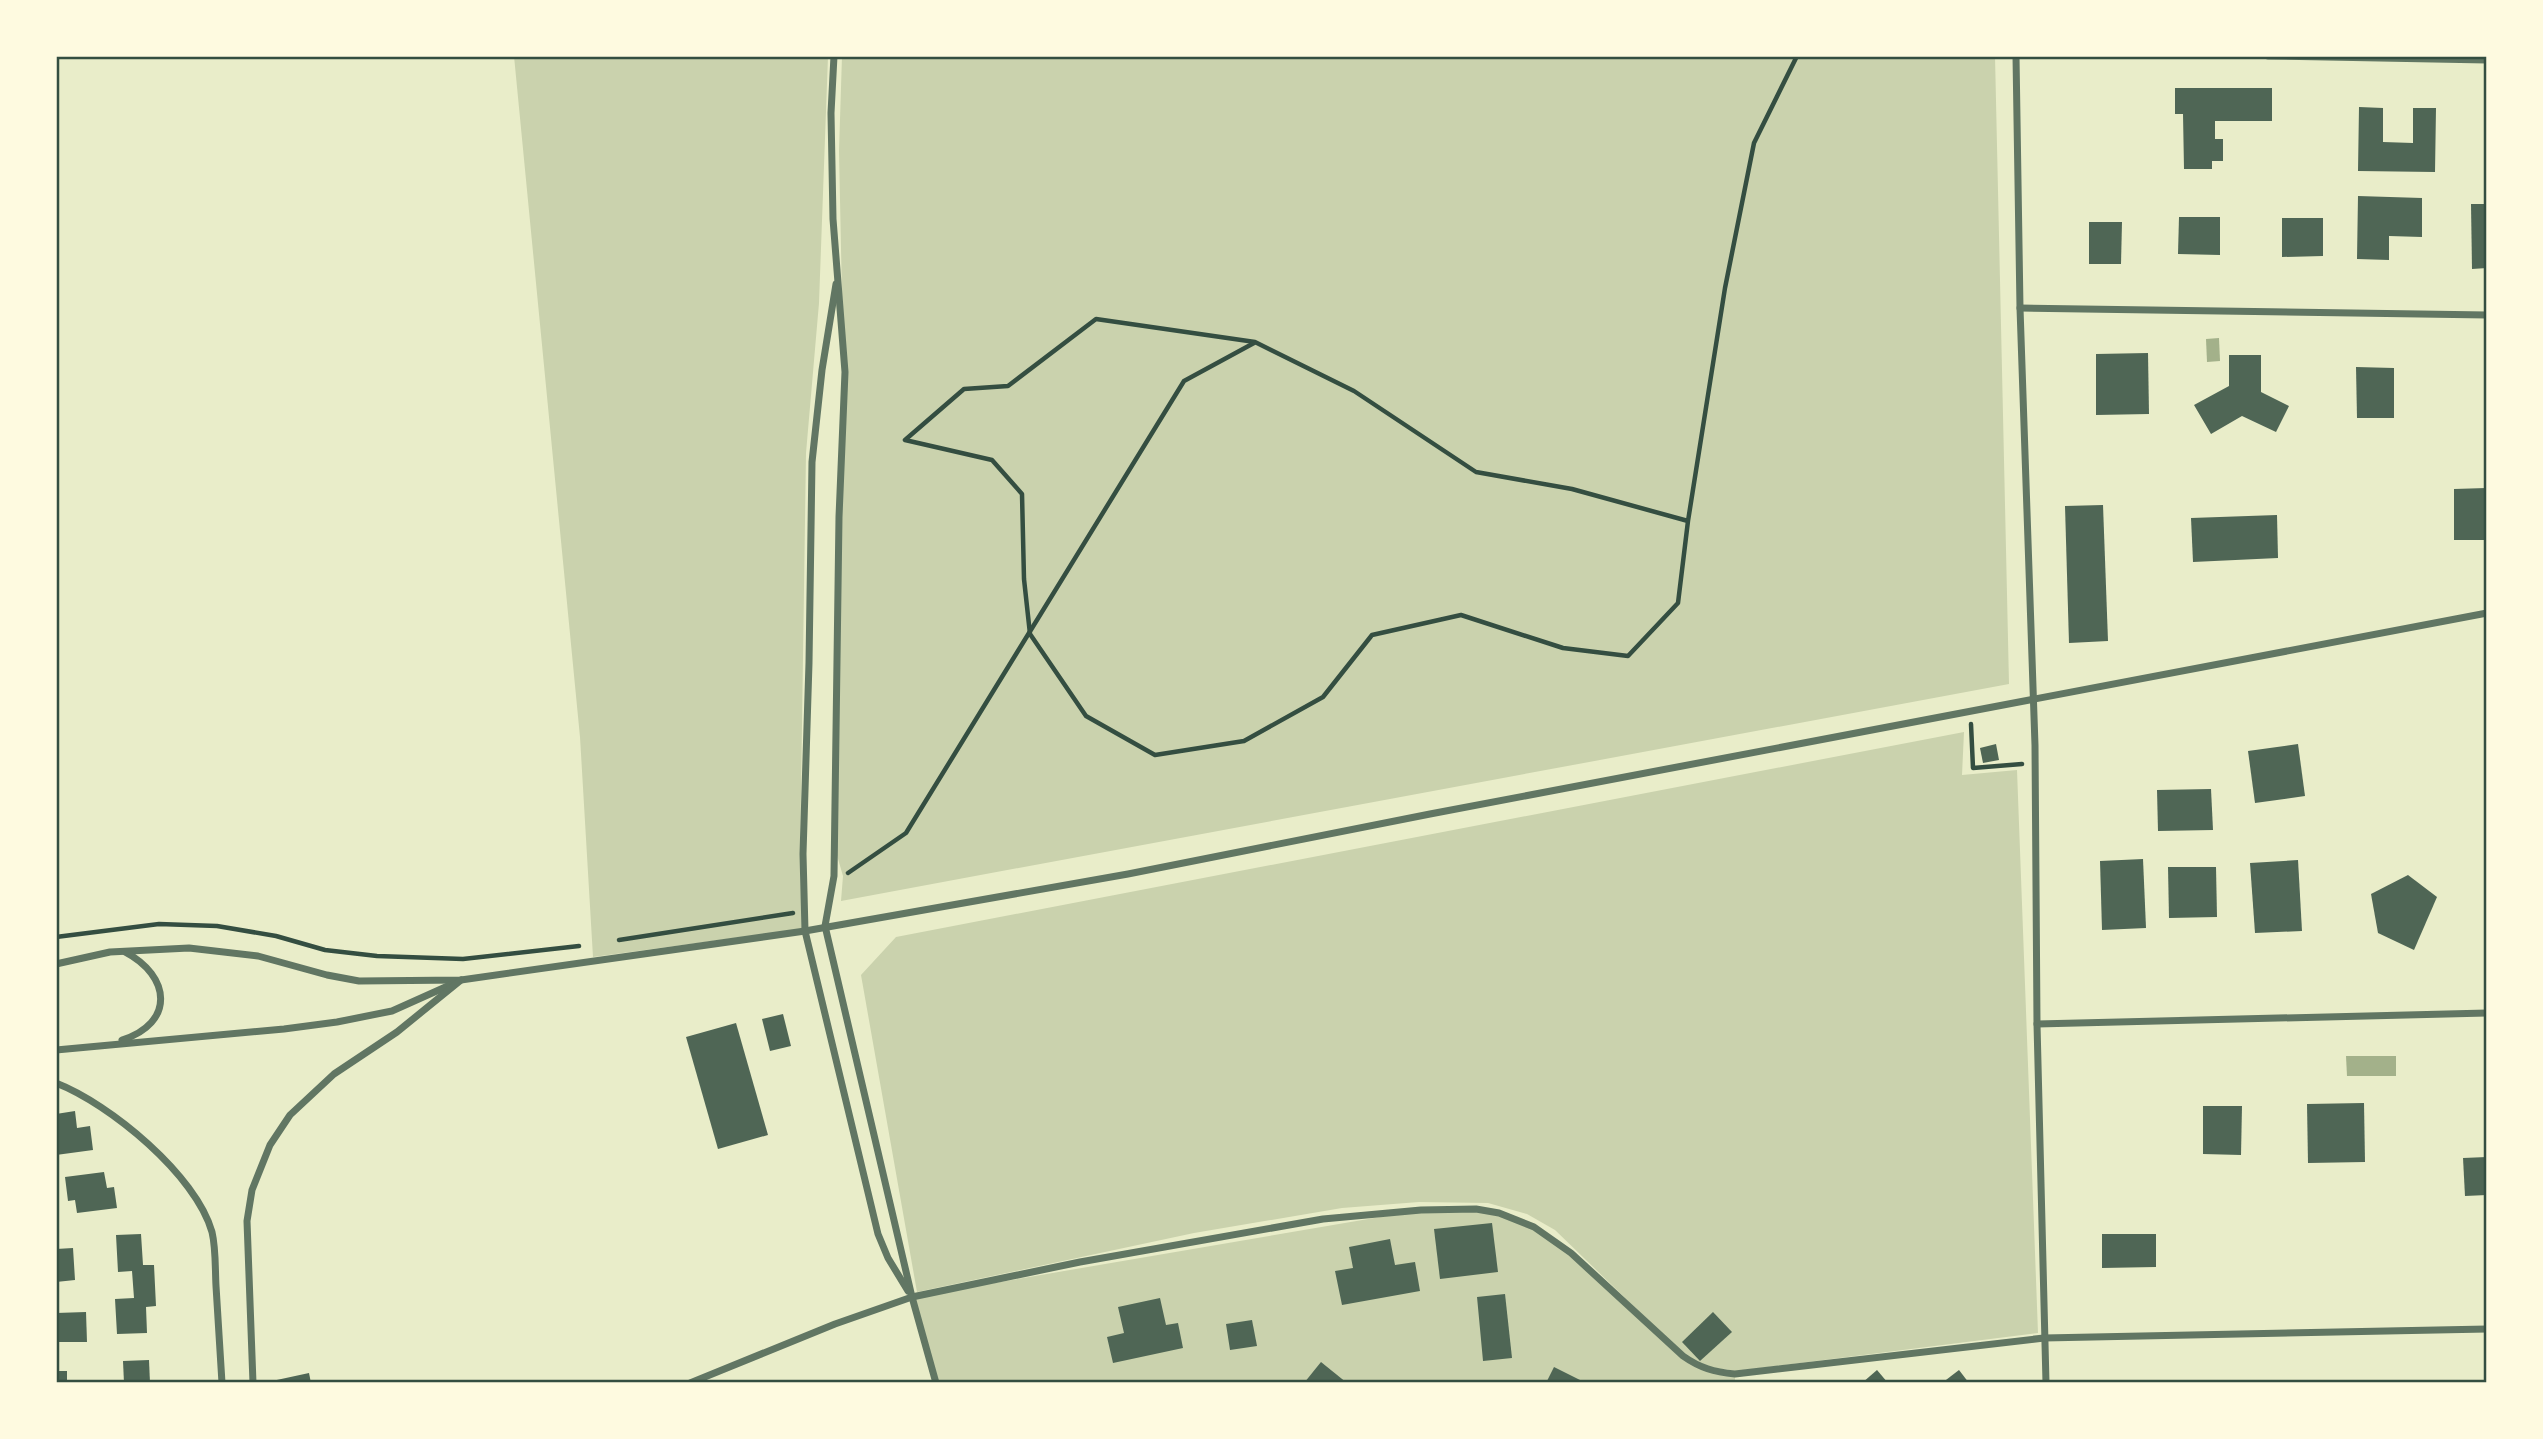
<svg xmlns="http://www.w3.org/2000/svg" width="2543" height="1439" viewBox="0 0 2543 1439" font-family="Ubuntu,sans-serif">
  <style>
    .green { fill: #cad2ad }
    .water { fill: #a3b18a }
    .building { fill: #4f6655 }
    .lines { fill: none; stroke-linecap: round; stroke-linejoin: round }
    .path { stroke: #344e41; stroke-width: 4.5 }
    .minor { stroke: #617663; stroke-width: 7 }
    .neatline { fill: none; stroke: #344e41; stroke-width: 2.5 }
  </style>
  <rect width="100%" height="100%" fill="#e9edc9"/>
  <g class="green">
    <path d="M 514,56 L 828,56 L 819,303 L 806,453 L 800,861 L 802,929 L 593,957 L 580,737 Z"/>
    <path d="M 842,56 L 1995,56 L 2009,684 L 841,901 L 843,876 L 834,845 L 844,394 L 839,151 Z"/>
    <path d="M 1964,732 L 1962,775 L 2017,770 L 2038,1333 L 1736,1371 L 1708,1367 L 1683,1354 L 1555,1230 L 1527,1214 L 1488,1203 L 1419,1202 L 1342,1208 L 1194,1233 L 917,1292 L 861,975 L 896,937 Z"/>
    <path d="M 1421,1210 L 1499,1213 L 1548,1235 L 1693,1363 L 1735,1374 L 1735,1383 L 936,1383 L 912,1297 Z"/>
  </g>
  <g class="water">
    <path d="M 2219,338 L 2220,361 L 2207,362 L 2206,339 Z"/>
    <path d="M 2346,1056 L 2396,1056 L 2396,1076 L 2347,1076 Z"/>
  </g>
  <g class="building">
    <path d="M 2175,88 L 2272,88 L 2272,121 L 2215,121 L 2215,139 L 2223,139 L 2223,161 L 2212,161 L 2212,169 L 2184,169 L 2183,114 L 2175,114 Z"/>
    <path d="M 2359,107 L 2383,108 L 2383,142 L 2413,143 L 2413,108 L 2436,108 L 2435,172 L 2358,171 Z"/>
    <path d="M 2358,196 L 2422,198 L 2422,237 L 2389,236 L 2389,260 L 2357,259 Z"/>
    <path d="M 2471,204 L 2487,204 L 2487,268 L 2472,269 Z"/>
    <path d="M 2179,217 L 2220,217 L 2220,255 L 2178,254 Z"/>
    <path d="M 2282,218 L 2323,218 L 2323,256 L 2282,257 Z"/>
    <path d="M 2089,222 L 2122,222 L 2121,264 L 2089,264 Z"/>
    <path d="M 2148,353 L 2149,414 L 2096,415 L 2096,354 Z"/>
    <path d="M 2229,355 L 2261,355 L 2261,392 L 2289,406 L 2276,432 L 2242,416 L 2211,434 L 2194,405 L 2229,386 Z"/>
    <path d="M 2356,367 L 2394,368 L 2394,418 L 2357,418 Z"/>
    <path d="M 2486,488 L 2487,540 L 2454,540 L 2454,489 Z"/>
    <path d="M 2103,505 L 2108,641 L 2069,643 L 2065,506 Z"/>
    <path d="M 2277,515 L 2278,558 L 2193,562 L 2191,518 Z"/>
    <path d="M 1996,744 L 1999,760 L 1983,763 L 1980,748 Z"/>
    <path d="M 2298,744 L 2305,796 L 2255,803 L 2248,751 Z"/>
    <path d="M 2211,789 L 2213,830 L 2158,831 L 2157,790 Z"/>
    <path d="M 2143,859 L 2146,928 L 2102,930 L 2100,861 Z"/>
    <path d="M 2298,860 L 2302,931 L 2255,933 L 2250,863 Z"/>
    <path d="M 2168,867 L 2216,867 L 2217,917 L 2169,918 Z"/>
    <path d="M 2408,875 L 2437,897 L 2414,950 L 2378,933 L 2371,894 Z"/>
    <path d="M 783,1014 L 791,1046 L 770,1051 L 762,1019 Z"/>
    <path d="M 736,1023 L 768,1135 L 718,1149 L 686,1037 Z"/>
    <path d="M 2364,1103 L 2365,1162 L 2308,1163 L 2307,1104 Z"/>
    <path d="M 2203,1106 L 2242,1106 L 2241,1155 L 2203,1154 Z"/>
    <path d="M 75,1111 L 77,1128 L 90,1126 L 93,1150 L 56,1155 L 56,1114 Z"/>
    <path d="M 2487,1157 L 2487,1195 L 2465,1196 L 2463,1158 Z"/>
    <path d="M 104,1172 L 107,1188 L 114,1187 L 117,1208 L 77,1213 L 75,1200 L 68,1201 L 65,1177 Z"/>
    <path d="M 1492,1223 L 1498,1272 L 1440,1279 L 1434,1229 Z"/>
    <path d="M 141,1234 L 143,1265 L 154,1265 L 156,1306 L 146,1307 L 147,1333 L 117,1334 L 115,1299 L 134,1298 L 132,1271 L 118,1272 L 116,1235 Z"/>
    <path d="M 2102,1234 L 2156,1234 L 2156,1267 L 2102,1268 Z"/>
    <path d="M 1390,1239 L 1395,1265 L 1415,1262 L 1420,1291 L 1342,1305 L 1335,1271 L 1353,1268 L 1349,1247 Z"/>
    <path d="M 73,1248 L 75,1280 L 56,1282 L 56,1249 Z"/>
    <path d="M 1505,1294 L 1512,1358 L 1483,1361 L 1477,1297 Z"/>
    <path d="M 1160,1298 L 1166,1325 L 1178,1323 L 1183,1348 L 1113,1363 L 1107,1337 L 1124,1333 L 1118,1307 Z"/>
    <path d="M 86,1312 L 87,1342 L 56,1342 L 56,1313 Z"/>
    <path d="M 1713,1312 L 1732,1332 L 1700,1361 L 1682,1342 Z"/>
    <path d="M 1252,1320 L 1257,1346 L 1230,1350 L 1226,1324 Z"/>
    <path d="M 149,1360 L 150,1383 L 124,1383 L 123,1361 Z"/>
    <path d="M 1321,1362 L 1347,1383 L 1304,1383 Z"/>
    <path d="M 1554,1367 L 1586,1383 L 1546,1383 Z"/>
    <path d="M 1877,1370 L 1888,1383 L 1862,1383 Z"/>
    <path d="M 1959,1370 L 1969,1383 L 1942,1383 Z"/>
    <rect x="56" y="1371" width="11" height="12"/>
    <path d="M 309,1373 L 311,1383 L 272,1383 L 272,1381 Z"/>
  </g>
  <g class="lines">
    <g class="path">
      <path d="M 1688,521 L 1572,489 L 1476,472 L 1354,391 L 1255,342 L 1096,319 L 1008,386 L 964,389 L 905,440 L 992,460 L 1022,494 L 1024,579 L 1030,634 L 1086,716 L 1155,755 L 1244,741 L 1323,697 L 1372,635 L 1461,615 L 1563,648 L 1628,656 L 1678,603 L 1688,521 L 1725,288 L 1754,143 L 1797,56"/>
      <path d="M 1971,724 L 1973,768 L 2022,764"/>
      <path d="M 848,873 L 906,833 L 1184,381 L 1254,343"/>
      <path d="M 56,937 L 159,924 L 217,926 L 276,936 L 325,950 L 377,956 L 463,959 L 579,946"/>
      <path d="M 619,940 L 793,913"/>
    </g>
    <g class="minor">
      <path d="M 834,56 L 831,113 L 833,219 L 845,372 L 839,517 L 834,876 L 825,926 L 912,1297 L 936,1383"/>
      <path d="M 2016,56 L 2020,308 L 2035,745 L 2037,1024 L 2046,1383"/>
      <path d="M 2268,56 L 2487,60"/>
      <path d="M 836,284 L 822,370 L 812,462 L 809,663 L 803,854 L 805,931 L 878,1234 L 888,1258 L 908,1291"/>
      <path d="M 2020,308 L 2487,315"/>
      <path d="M 56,964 L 110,952 L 189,948 L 258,956 L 327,975 L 359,981 L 461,980 L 805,931 L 1128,874 L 1430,814 L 2487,613"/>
      <path d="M 2037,1024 L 2487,1013"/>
      <path d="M 122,1040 C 175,1023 171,976 125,952"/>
      <path d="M 56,1050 L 284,1029 L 337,1022 L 392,1011 L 450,985"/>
      <path d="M 56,1083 C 110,1104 196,1175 212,1232 C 216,1249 215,1268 216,1286 C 218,1318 220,1351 222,1383"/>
      <path d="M 253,1383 L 247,1221 L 252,1190 L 270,1145 L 290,1115 L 334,1074 L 397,1032 L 461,980"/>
      <path d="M 690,1383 L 835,1324 L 912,1297 L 1080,1262 L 1323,1219 L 1421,1210 L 1476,1209 L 1499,1213 L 1534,1227 L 1571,1253 L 1683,1356 C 1700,1368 1714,1372 1735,1374 L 2044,1338 L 2487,1329"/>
    </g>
  </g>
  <rect width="2543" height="1439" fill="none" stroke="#fefae0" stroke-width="116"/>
  <rect x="58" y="58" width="2427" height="1323" class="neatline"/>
</svg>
